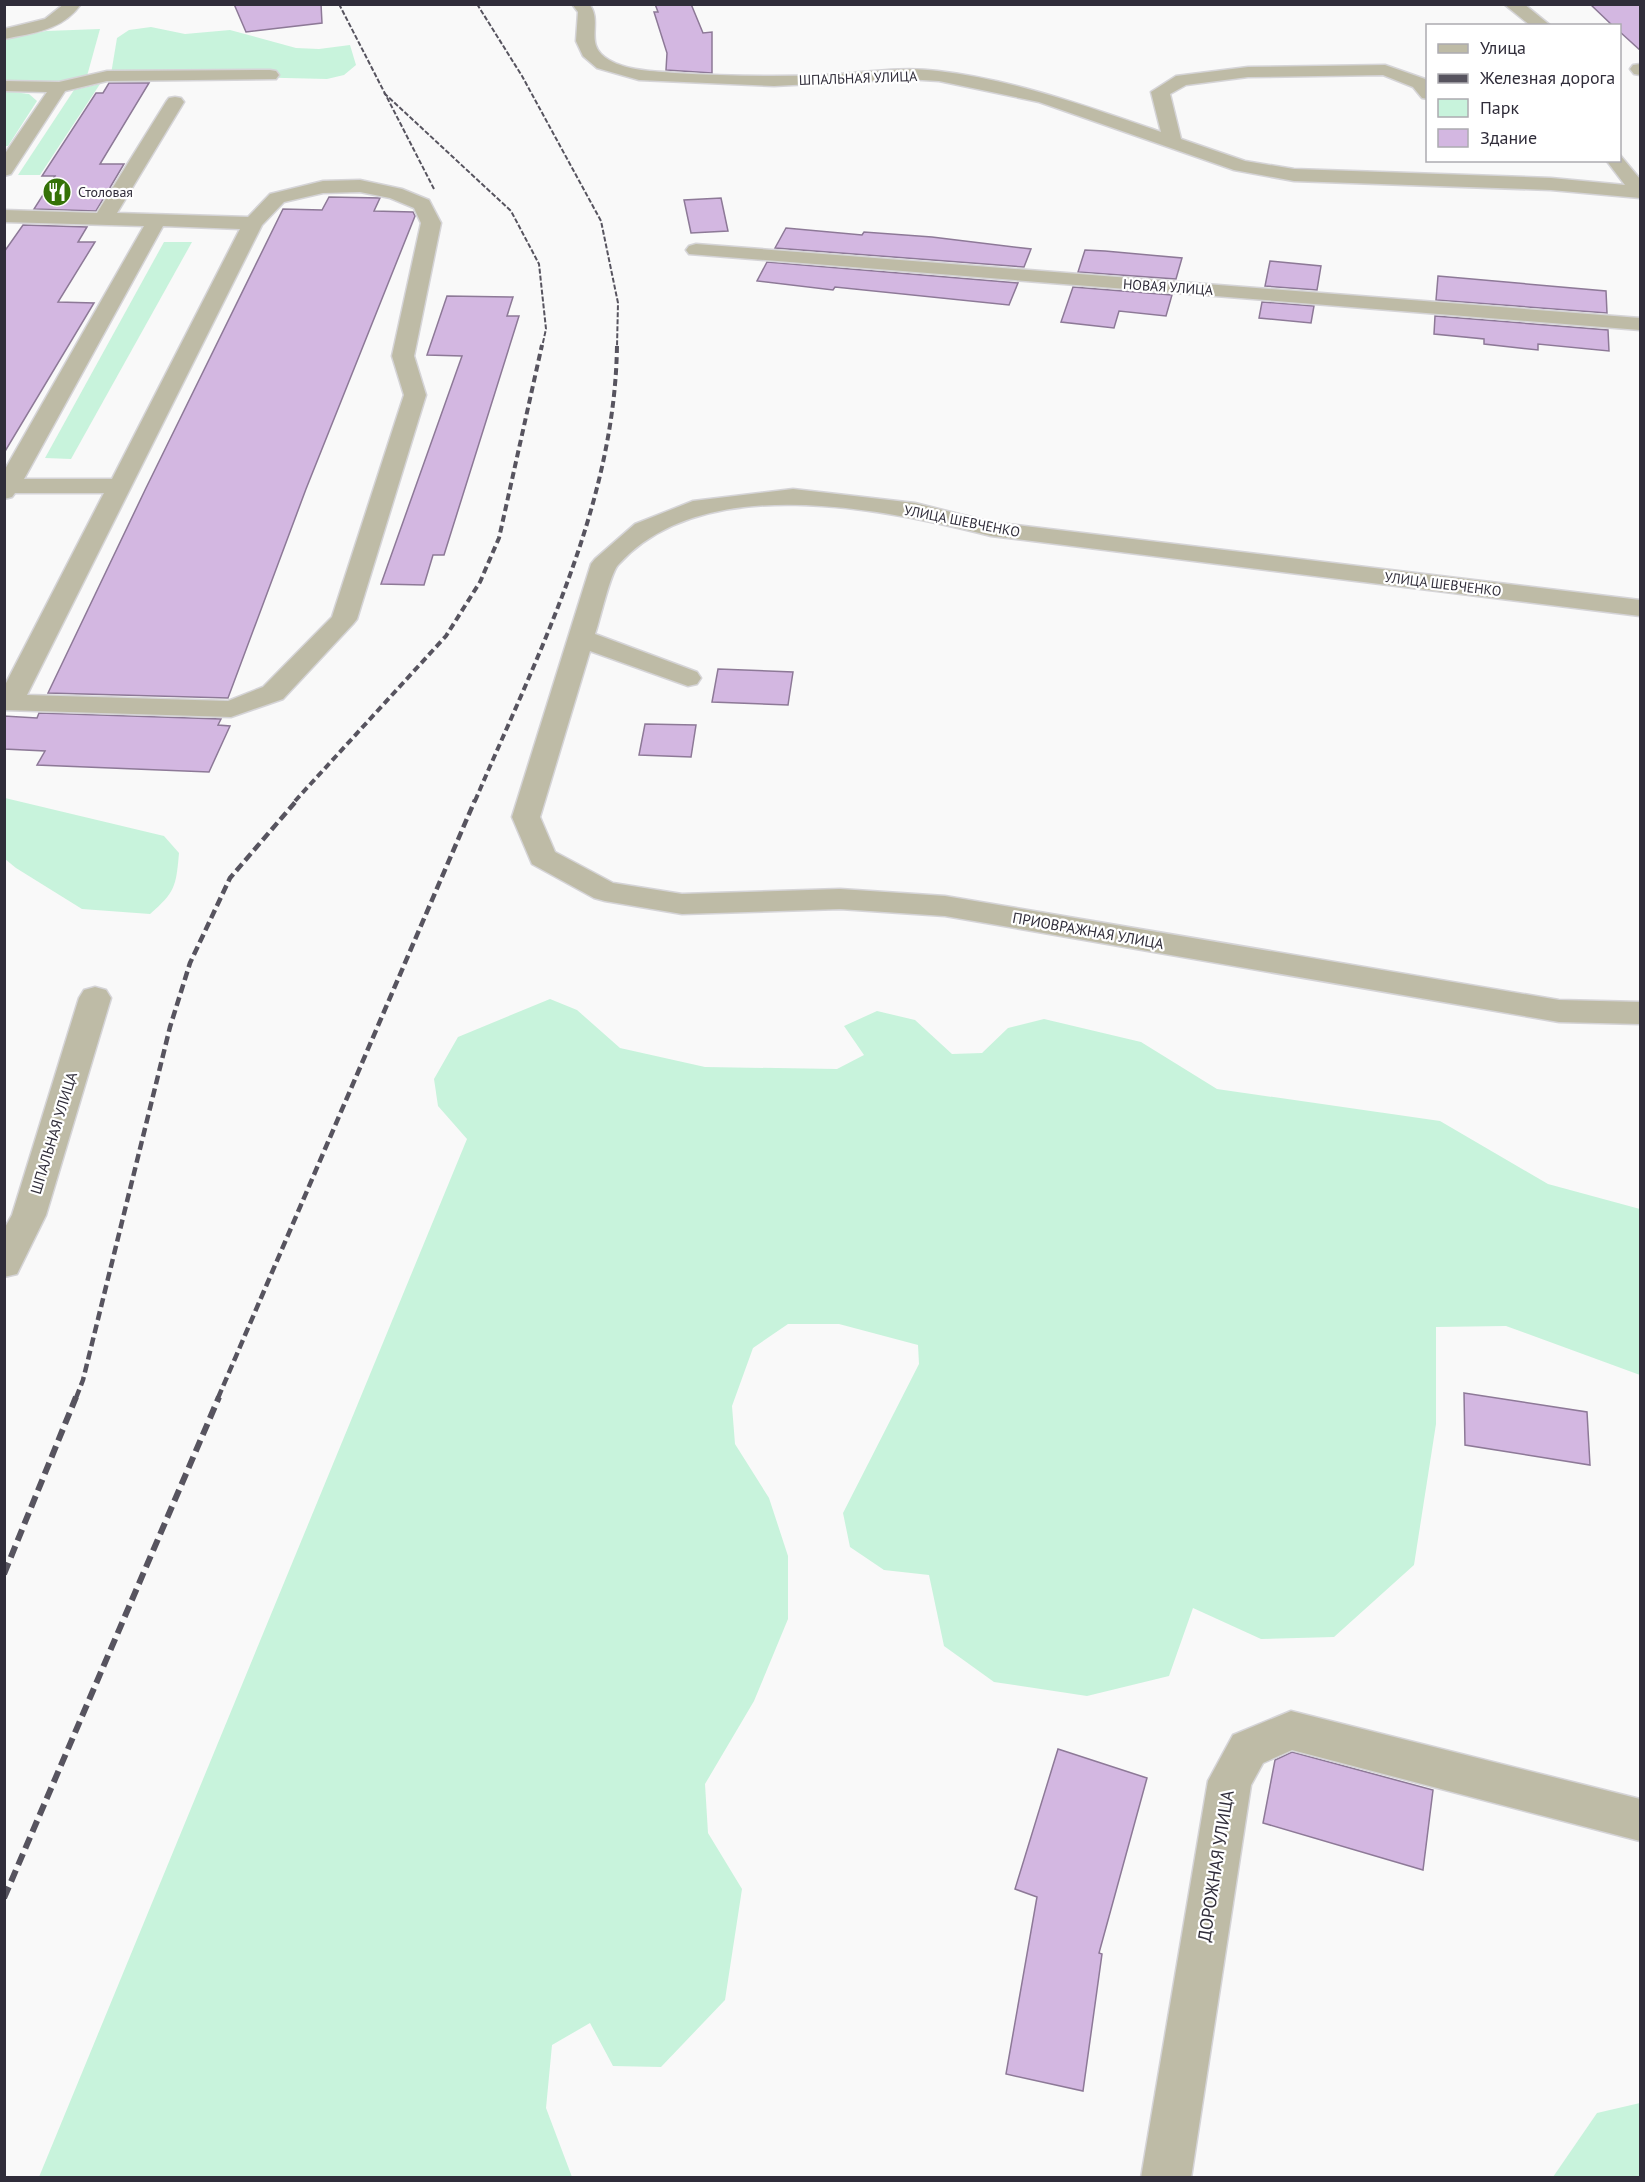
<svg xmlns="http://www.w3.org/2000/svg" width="1645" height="2182" viewBox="0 0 1645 2182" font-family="'PT Sans',sans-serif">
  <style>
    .green { fill: #c8f3dc }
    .building { fill: #d3b7e1; stroke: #8d7997; stroke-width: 1.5 }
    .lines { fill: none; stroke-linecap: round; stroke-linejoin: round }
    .minor-casing { stroke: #d5d4d7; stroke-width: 3 }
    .minor { fill: #bebba6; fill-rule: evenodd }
    .rail-far3 { stroke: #57545f; stroke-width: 2; stroke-dasharray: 5 2; stroke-linecap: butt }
    .rail-far2 { stroke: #57545f; stroke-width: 4; stroke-dasharray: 7 4; stroke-linecap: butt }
    .rail-far1 { stroke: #57545f; stroke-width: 4.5; stroke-dasharray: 9 4.5; stroke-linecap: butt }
    .rail { stroke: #57545f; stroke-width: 6; stroke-dasharray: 12 6; stroke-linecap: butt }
    .labels { text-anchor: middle; stroke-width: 4.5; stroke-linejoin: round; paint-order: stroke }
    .far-street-label { font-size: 14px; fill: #302d3a; stroke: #fff }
    .far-poi-label { font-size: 14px; fill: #302d3a; stroke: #fff; text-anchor: start }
    .street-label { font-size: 15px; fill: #302d3a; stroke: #fff }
    .near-street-label { font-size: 18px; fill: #302d3a; stroke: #fff }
  </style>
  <rect width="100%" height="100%" fill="#f9f9f9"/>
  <g class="green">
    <path d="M 151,27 L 185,34 L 230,30 L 296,48 L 319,49 L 350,45 L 356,65 L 344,75 L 327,79 L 111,74 L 117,38 L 129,30 Z"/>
    <path d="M 100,29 L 87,76 L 64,84 L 5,84 L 4,40 L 46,31 Z"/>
    <path d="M 100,84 L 40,175 L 18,175 L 74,90 Z"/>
    <path d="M 5,91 L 29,94 L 37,101 L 8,146 L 5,146 Z"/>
    <path d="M 164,242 L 192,242 L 71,459 L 45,458 Z"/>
    <path d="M 5,798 L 164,836 L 179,853 C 176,887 175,892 150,914 L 82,909 L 16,868 L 5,859 Z"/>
    <path d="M 550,999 L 577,1010 L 620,1048 L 705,1067 L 837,1069 L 864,1055 L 844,1026 L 877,1011 L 915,1020 L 952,1054 L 982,1053 L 1008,1028 L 1044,1019 L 1141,1042 L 1217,1089 L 1440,1121 L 1548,1184 L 1640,1209 L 1640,1375 L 1506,1326 L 1436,1327 L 1436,1424 L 1414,1565 L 1334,1637 L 1261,1639 L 1193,1608 L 1169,1676 L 1087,1696 L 994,1682 L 944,1646 L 929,1575 L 884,1570 L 850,1547 L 843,1513 L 919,1364 L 918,1345 L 839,1324 L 788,1324 L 753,1348 L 732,1406 L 735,1444 L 769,1498 L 788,1556 L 788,1619 L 754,1701 L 705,1784 L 708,1833 L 742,1889 L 725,2000 L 661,2067 L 613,2066 L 590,2023 L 552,2045 L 546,2108 L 572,2177 L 39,2177 L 467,1139 L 438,1106 L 434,1079 L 458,1037 Z"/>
    <path d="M 1640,2103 L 1640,2177 L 1553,2177 L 1597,2113 Z"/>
  </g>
  <g class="building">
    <path d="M 234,4 L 321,4 L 322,23 L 246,32 Z"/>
    <path d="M 655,4 L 691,4 L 703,33 L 712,32 L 712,73 L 666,70 L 667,53 L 654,12 L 658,12 Z"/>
    <path d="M 1590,4 L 1641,4 L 1641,51 L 1620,32 L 1620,26 L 1613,26 Z"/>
    <path d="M 109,83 L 149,83 L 100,164 L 124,164 L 108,191 L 96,211 L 34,209 L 55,176 L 42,176 L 96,93 L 103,93 Z"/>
    <path d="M 329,197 L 380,198 L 374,211 L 413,212 L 415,216 L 306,489 L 228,698 L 48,693 L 146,488 L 283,209 L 322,210 Z"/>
    <path d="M 721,198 L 728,231 L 691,233 L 684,200 Z"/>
    <path d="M 23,225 L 87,227 L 78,242 L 95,242 L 58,302 L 94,303 L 4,453 L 4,252 Z"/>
    <path d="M 786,228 L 862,235 L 864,232 L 932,237 L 1031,249 L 1024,267 L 775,248 Z"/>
    <path d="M 1085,250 L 1105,251 L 1182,258 L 1176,279 L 1078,272 Z"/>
    <path d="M 1270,261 L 1321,266 L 1317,290 L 1265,286 Z"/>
    <path d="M 767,262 L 1018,283 L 1009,305 L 835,287 L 833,290 L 757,281 Z"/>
    <path d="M 1438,276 L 1606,291 L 1607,313 L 1436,300 Z"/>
    <path d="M 1073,287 L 1172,295 L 1166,316 L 1119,311 L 1114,328 L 1061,322 Z"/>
    <path d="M 447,296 L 513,297 L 507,316 L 519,316 L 444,555 L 433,555 L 424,585 L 381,584 L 462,356 L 427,355 Z"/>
    <path d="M 1262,302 L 1314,306 L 1311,323 L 1259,318 Z"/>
    <path d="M 1435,316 L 1608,330 L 1609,351 L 1538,344 L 1538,350 L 1484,344 L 1484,339 L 1434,334 Z"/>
    <path d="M 718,669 L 793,672 L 788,705 L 712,702 Z"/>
    <path d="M 39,713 L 221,719 L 218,725 L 230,726 L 209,772 L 37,765 L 45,751 L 4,749 L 4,716 L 37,718 Z"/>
    <path d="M 645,724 L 696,725 L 691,757 L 639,755 Z"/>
    <path d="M 1464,1393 L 1587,1412 L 1590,1465 L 1465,1445 Z"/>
    <path d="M 1058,1749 L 1147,1778 L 1099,1953 L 1102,1954 L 1083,2091 L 1006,2074 L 1037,1897 L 1015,1889 Z"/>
    <path d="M 1292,1752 L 1433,1790 L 1423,1870 L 1263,1823 L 1275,1760 Z"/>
  </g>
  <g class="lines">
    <g class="minor-casing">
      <g id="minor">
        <path d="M 64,4 L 81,4 C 63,30 34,33 4,39 L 4,29 L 45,19 Z"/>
        <path d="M 572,4 L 589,4 C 604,22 582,45 609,60 C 628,71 654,71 675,73 C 725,76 776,77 825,75 C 863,73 901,66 938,71 C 1015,80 1088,107 1161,132 L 1151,92 L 1176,76 L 1248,67 L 1385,65 L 1425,79 L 1428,82 L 1428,99 L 1422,98 L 1413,87 L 1383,75 L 1248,77 L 1186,85 L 1170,94 L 1181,139 L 1245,161 L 1294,169 L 1551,178 L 1625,185 L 1606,160 L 1620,160 L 1620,155 L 1640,179 L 1640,198 L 1551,190 L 1294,181 L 1234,170 L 1039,102 L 939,81 L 906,79 L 774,86 L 639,80 L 597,68 L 583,56 L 576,41 L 578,12 Z"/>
        <path d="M 1504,4 L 1524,4 L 1551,26 L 1531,26 Z"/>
        <path d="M 1640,64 L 1640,75 L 1634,74 L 1630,69 L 1633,65 Z"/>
        <path d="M 270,70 L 276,71 L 279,75 L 276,79 L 107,81 L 65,91 L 11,174 L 4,176 L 4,155 L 47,92 L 4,91 L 4,81 L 59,82 L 107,71 Z"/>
        <path d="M 175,97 L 181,98 L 184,102 L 117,213 L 248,217 L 270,194 L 323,181 L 360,180 L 402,189 L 429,200 L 441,223 L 414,356 L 426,395 L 357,619 L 353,624 L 283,699 L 231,717 L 4,710 L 4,687 L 104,493 L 15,493 L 12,497 L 4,499 L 4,471 L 144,226 L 4,222 L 4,210 L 97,213 L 166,102 L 169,98 ZM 360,192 L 390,198 L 414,208 L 421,223 L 392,356 L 404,395 L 332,617 L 263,687 L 228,701 L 27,695 L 262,225 L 284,202 L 323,193 ZM 163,226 L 240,229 L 112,479 L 24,479 Z"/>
        <path d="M 696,244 L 1640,318 L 1640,330 L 689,254 L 686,250 L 689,246 Z"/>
        <path d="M 793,489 L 915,503 L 991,522 L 1640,600 L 1640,616 L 991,536 C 883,509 703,470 618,565 C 610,574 600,620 595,634 L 697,672 L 701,678 L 697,684 L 688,686 L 590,651 L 540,817 L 555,852 L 613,883 L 682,894 L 840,889 L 945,896 L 1559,1000 L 1640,1002 L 1640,1024 L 1559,1022 L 945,916 L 840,909 L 682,914 L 605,901 L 594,898 L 532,864 L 512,817 L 591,564 L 595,559 L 635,524 L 693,501 Z"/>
        <path d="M 95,987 L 106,990 L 111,998 L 46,1215 L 17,1274 L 4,1277 L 4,1229 L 12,1215 L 79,998 L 84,990 Z"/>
        <path d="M 1291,1711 L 1640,1799 L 1640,1841 L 1292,1750 L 1263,1763 L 1251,1785 L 1191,2178 L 1141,2178 L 1208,1781 L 1233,1735 Z"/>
      </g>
    </g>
    <use href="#minor" class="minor"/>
    <g class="rail-far3">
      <path d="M 339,4 L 434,189"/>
      <path d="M 477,4 L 522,76 L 601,221 L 618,303 L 617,347"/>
      <path d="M 384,93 L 511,211 L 539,264 L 546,329 L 542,347"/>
    </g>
    <g class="rail-far2">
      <path d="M 295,801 L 446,636 L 480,582 L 499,538 L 542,345"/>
      <path d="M 475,801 C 537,656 615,506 617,345"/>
    </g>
    <g class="rail-far1">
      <path d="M 76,1398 L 83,1380 L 170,1027 L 190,963 L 230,878 L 297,800"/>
      <path d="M 218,1398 L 475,800"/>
    </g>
    <g class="rail">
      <path d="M 4,1574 L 76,1397"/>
      <path d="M 4,1898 L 219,1397"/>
    </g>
  </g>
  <defs>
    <g id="restaurant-disc" transform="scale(1.5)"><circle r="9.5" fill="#357208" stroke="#fff"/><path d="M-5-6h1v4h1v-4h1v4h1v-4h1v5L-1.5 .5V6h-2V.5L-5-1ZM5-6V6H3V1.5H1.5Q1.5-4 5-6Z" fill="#fff"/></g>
  </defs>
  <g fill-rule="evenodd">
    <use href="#restaurant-disc" x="57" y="192"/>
  </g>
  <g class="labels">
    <g class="far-street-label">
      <text transform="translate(858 78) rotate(-2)" y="5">ШПАЛЬНАЯ УЛИЦА</text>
      <text transform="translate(1168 287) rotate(4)" y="5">НОВАЯ УЛИЦА</text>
      <text transform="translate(962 521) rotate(11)" y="5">УЛИЦА ШЕВЧЕНКО</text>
      <text transform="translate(1443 584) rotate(7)" y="5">УЛИЦА ШЕВЧЕНКО</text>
    </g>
    <g class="far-poi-label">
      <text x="78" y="197">Столовая</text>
    </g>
    <g class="street-label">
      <text transform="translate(1088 931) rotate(10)" y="5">ПРИОВРАЖНАЯ УЛИЦА</text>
      <text transform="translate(54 1133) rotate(-73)" y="5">ШПАЛЬНАЯ УЛИЦА</text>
    </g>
    <g class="near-street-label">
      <text transform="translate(1216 1866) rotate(-81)" y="6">ДОРОЖНАЯ УЛИЦА</text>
    </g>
  </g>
  <rect width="1645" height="2182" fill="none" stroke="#302d3a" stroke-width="12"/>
  <rect x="1426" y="24" width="195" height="138" fill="#ffffff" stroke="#acabb0" stroke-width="1.5"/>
  <rect x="1438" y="44" width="30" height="9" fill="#bebba6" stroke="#acabb0" stroke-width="1.5"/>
  <text x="1480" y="54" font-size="18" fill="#302d3a">Улица</text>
  <rect x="1438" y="74" width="30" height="9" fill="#57545f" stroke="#acabb0" stroke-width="1.5"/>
  <text x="1480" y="84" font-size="18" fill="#302d3a">Железная дорога</text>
  <rect x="1438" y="99" width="30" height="18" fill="#c8f3dc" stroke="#acabb0" stroke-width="1.5"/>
  <text x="1480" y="114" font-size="18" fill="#302d3a">Парк</text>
  <rect x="1438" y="129" width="30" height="18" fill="#d3b7e1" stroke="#acabb0" stroke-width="1.5"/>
  <text x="1480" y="144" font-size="18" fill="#302d3a">Здание</text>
</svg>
